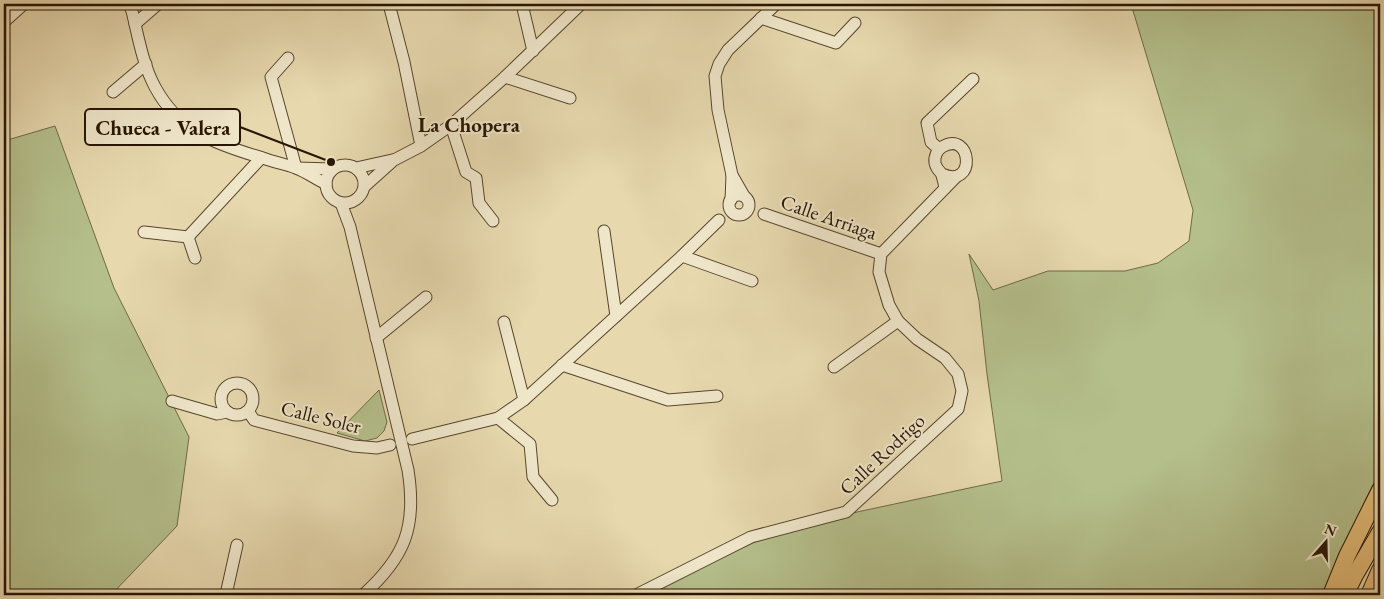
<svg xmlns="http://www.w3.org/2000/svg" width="1384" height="599" viewBox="0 0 1384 599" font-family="'EB Garamond',serif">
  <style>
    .green { fill: #b4bf8b; stroke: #6e6a46 }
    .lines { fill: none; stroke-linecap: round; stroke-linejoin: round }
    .minor-casing { stroke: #57462c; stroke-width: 13 }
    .highway-casing { stroke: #271500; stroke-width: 18 }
    .minor { stroke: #efe6ca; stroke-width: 11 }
    .highway { stroke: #e4bc77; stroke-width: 16 }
    .labels { text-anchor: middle; stroke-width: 4; stroke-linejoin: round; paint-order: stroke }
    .street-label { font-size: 20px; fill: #271500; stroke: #efe6ca }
    .neighbourhood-label { font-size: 21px; font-weight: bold; fill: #271500; stroke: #efe6ca }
    .leader { fill: none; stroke: #271500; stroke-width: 2 }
    .callout-dot { fill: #271500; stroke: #efe6ca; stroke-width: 2 }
    .callout { fill: #efe6ca; stroke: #271500; stroke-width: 2 }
    .callout-label { font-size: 21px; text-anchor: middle; font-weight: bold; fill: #271500 }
  </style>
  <rect width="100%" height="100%" fill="#e7d8ae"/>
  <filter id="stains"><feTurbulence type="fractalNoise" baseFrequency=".004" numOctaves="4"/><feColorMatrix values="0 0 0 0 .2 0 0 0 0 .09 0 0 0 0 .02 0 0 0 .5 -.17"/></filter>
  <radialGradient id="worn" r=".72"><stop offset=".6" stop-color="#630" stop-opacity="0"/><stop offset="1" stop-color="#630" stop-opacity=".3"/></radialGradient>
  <g class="green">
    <path d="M 1131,4 L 1380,4 L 1380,470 L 1337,560 L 1323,595 L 649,595 L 661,587 L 755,542 L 857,512 L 1002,481 L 987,374 L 979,301 L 969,254 L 993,290 L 1048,271 L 1125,271 L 1158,263 L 1189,241 L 1193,210 Z"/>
    <path d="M 55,126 L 114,288 L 189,437 L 177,526 L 111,595 L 4,595 L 4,141 Z"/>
    <path d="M 379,390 L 387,422 L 384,431 L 377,438 L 365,441 L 337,433 Z"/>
  </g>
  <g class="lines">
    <g class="minor-casing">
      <g id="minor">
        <path d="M 129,4 L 132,11 C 138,36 143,65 155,87 C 179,132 218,145 263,158 C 273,162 285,164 296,168 C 306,172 316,179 326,184"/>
        <path d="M 389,4 L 404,62 L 421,146"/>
        <path d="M 522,4 L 533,51"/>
        <path d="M 761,18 L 836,43 L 855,23"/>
        <path d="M 4,22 L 24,4"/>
        <path d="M 135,24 L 158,4"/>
        <path d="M 288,58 L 271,77 L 296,168"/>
        <path d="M 505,77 L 570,98"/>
        <path d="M 113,92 L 146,64"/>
        <path d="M 451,125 L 466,172 L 476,178 L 479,203 L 493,221"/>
        <path d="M 939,149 L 931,142 L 927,123 L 973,79"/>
        <circle cx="345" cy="184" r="19"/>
        <path d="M 297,168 L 333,169"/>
        <path d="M 356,168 L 392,160"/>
        <path d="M 942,174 C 977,190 972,129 942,147 C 937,150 934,157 935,163 C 936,168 938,170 941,173 C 943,177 944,183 945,188"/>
        <path d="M 732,175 L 718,110 L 715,76 L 719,64 L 728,50 L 776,4"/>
        <path d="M 365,186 L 394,160 L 421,146 L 451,125 L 505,77 L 581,4"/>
        <circle cx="739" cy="205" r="10"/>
        <path d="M 731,200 L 732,175 L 744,196"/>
        <path d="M 341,203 L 350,227 L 408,470 C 417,527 405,557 363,595"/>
        <path d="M 764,214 L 881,254"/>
        <path d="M 604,231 L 616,316"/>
        <path d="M 144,232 L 188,237 L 261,158"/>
        <path d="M 188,237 L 195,258"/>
        <path d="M 682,256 L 752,281"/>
        <path d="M 504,322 L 524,400"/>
        <path d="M 376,338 L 426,297"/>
        <path d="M 562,365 L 668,400 L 717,396"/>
        <path d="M 834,367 L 898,321"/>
        <circle cx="237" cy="399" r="16"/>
        <path d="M 172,401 L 217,414 L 227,412"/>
        <path d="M 248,411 L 254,420 L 353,446 L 377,448 L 390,445"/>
        <path d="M 498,418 L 530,444 L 533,477 L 552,500"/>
        <path d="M 412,439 L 498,418 L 524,400 L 682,256 L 719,220"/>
        <path d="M 229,595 L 227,590 L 237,545"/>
        <path d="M 636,595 L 751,537 L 846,512 L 958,409 L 962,391 L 958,374 L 945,358 L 917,339 L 898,321 L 889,305 L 879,272 L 881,254 L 957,176"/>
      </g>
    </g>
    <g class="highway-casing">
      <g id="highway">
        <path d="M 1331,595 L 1347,556 L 1380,490"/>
        <path d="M 1345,595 L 1355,575 L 1380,532"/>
        <path d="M 1369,595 L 1380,570"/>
      </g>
    </g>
    <use href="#minor" class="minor"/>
    <use href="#highway" class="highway"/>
  </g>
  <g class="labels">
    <g class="street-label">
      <text transform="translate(829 217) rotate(19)" y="7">Calle Arriaga</text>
      <text transform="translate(321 417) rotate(14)" y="7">Calle Soler</text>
      <text transform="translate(882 454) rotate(-43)" y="7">Calle Rodrigo</text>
    </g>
    <g class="neighbourhood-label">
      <text x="469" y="132">La Chopera</text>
    </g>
  </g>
  <path class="leader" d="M331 162L240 127"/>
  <circle class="callout-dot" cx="331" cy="162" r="5"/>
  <rect class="callout" x="85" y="109" width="155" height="36" rx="5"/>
  <g class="callout-label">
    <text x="163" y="135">Chueca - Valera</text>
  </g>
  <rect width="1384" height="599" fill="none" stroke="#e7d8ae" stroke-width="20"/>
  <rect x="5" y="5" width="1374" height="589" fill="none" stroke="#271500" stroke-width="2.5"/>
  <rect x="10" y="10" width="1364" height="579" fill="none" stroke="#271500"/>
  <g transform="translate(1326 542) rotate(20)" stroke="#efe6ca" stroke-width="4" paint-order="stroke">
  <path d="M0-4L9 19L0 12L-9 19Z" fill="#271500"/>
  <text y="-8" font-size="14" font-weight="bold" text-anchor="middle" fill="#271500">N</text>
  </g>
  <rect width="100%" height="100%" filter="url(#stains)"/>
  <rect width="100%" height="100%" fill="url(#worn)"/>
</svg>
